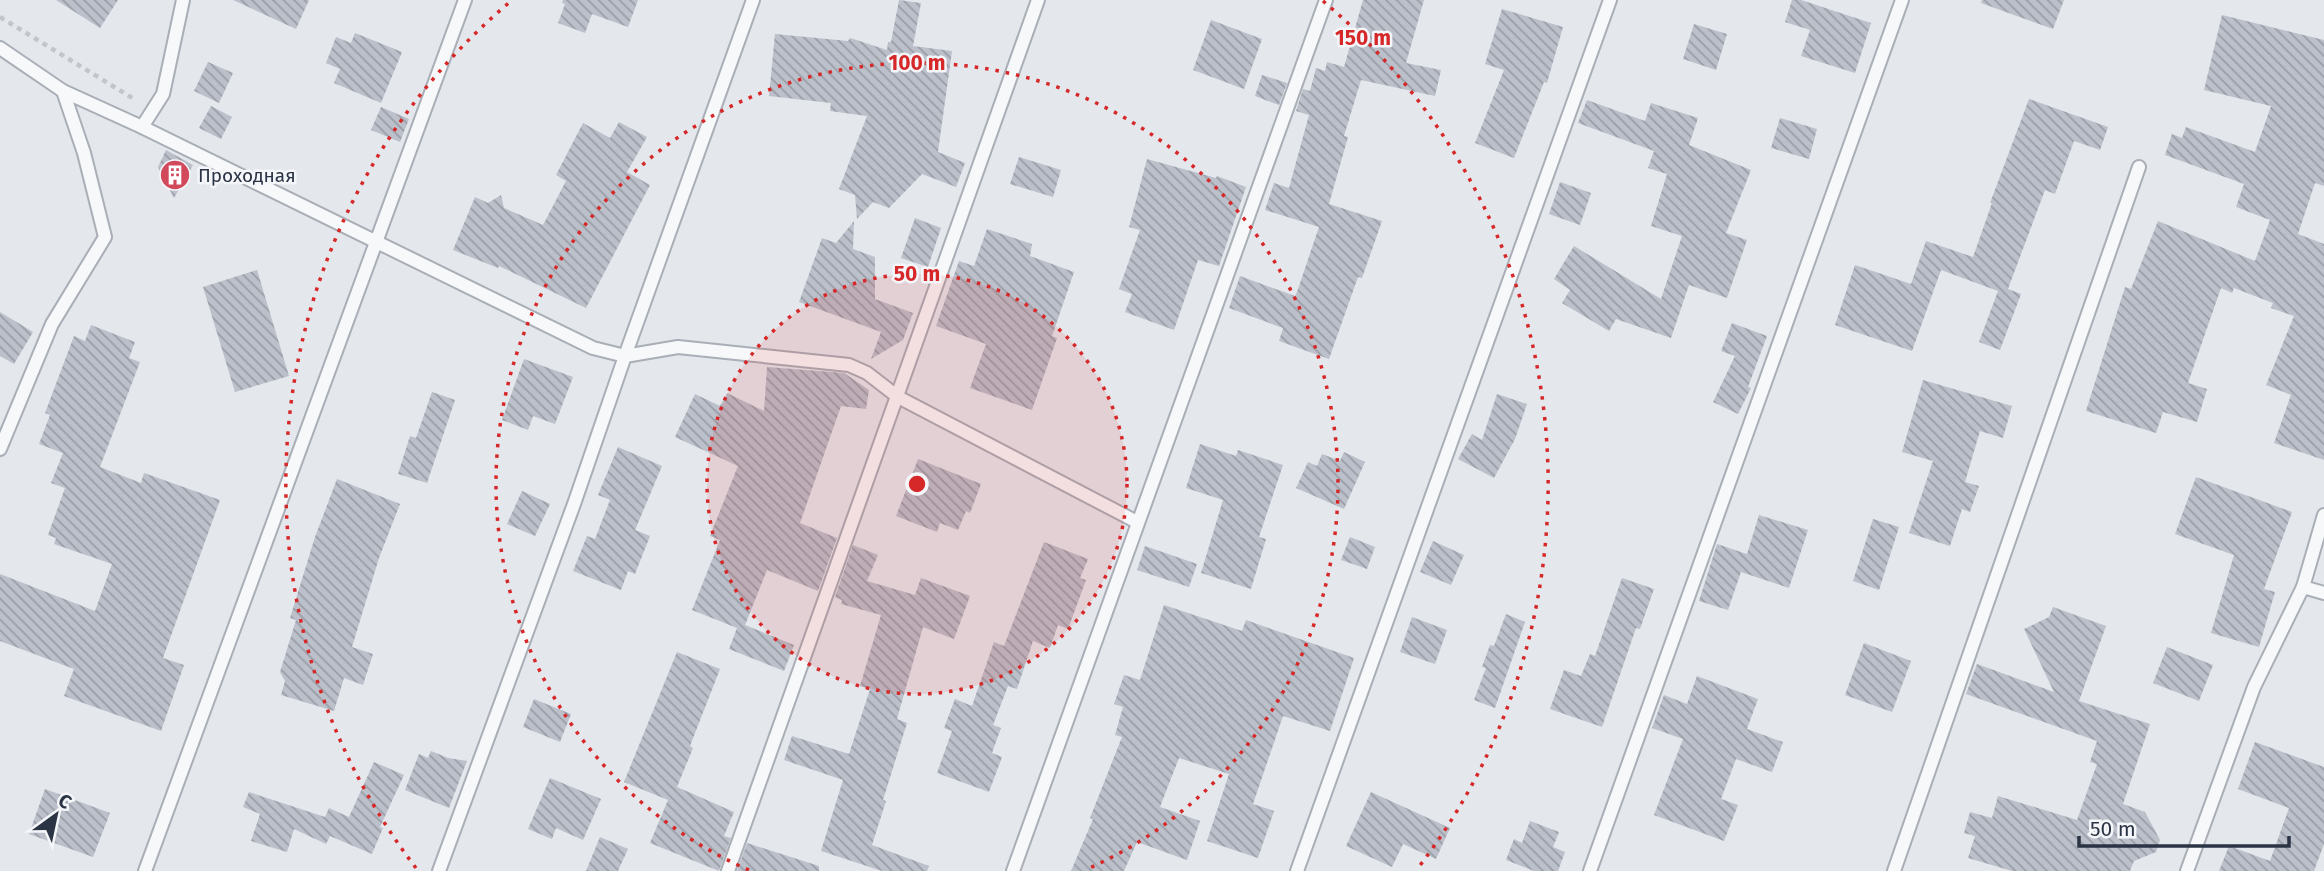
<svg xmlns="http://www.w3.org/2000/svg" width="2324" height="871" viewBox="0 0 2324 871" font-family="'Fira Sans',sans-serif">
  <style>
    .building { fill: url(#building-back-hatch) }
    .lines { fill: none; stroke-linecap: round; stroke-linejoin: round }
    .service-casing { stroke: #a9aeb7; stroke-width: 16 }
    .path { stroke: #c2c5cb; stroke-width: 4.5; stroke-dasharray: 5 5; stroke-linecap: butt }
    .service { stroke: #f7f8fa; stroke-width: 12 }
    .ring { fill: none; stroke: #d62828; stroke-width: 3.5; stroke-dasharray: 3.5 7 }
    .labels { text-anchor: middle; stroke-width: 5; stroke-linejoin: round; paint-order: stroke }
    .poi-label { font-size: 19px; fill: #2b3445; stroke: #f4f6f9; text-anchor: start }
    .centre { fill: #d62828; stroke: #f4f6f9; stroke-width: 3.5 }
    .ring-label { font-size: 21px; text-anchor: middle; font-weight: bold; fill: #d62828; stroke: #f4f6f9; stroke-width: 5; stroke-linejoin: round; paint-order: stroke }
  </style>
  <defs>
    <pattern id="building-back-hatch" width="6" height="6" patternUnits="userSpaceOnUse" patternTransform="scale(1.75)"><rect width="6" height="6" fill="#bbc0ca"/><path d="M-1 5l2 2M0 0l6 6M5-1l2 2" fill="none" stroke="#989da6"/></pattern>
  </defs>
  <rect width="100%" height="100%" fill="#e4e7ec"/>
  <g class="building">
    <path d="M 56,0 L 118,0 L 100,28 Z"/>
    <path d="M 233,0 L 309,0 L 296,29 Z"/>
    <path d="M 563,0 L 638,0 L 628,27 L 592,14 L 585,33 L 558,23 L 565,4 L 562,3 Z"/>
    <path d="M 899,0 L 921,3 L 913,46 L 952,51 L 938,152 L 965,163 L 956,187 L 922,174 L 889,208 L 873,202 L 857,219 L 855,195 L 839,189 L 867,116 L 830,111 L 831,103 L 769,96 L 775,34 L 848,41 L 850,38 L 887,50 L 888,42 L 891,42 Z"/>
    <path d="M 1363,0 L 1424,0 L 1406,63 L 1441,70 L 1435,96 L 1361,80 L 1344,136 L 1348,137 L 1329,204 L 1382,221 L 1362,278 L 1358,277 L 1329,359 L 1279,341 L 1283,328 L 1229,308 L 1240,276 L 1295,296 L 1297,292 L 1319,227 L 1265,210 L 1274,183 L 1289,188 L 1309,115 L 1296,111 L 1303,89 L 1310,91 L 1316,68 L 1325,71 L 1327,62 L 1344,67 Z"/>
    <path d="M 1792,0 L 1801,0 L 1871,23 L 1855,73 L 1801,56 L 1810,30 L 1785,22 Z"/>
    <path d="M 1982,0 L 2064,0 L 2053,29 L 1981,3 Z"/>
    <path d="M 1502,9 L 1563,27 L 1547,83 L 1544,82 L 1514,158 L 1475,143 L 1504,70 L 1485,64 Z"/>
    <path d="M 2222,15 L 2324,40 L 2324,186 L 2315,183 L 2298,234 L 2324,244 L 2324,460 L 2274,443 L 2291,395 L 2266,385 L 2294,316 L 2271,308 L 2273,303 L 2234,288 L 2232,293 L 2221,288 L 2188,383 L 2207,389 L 2197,422 L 2163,412 L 2156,433 L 2086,411 L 2125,287 L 2131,289 L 2158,221 L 2255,261 L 2270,220 L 2236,207 L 2244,184 L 2165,155 L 2172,134 L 2182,138 L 2186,127 L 2255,152 L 2271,106 L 2204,90 Z"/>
    <path d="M 1211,20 L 1262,39 L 1244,89 L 1193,70 Z"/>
    <path d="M 1694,24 L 1727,34 L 1716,70 L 1683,59 Z"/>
    <path d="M 355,33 L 402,52 L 381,103 L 334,83 L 340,69 L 326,63 L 336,37 L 351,43 Z"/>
    <path d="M 208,62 L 233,73 L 219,103 L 194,91 Z"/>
    <path d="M 1262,75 L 1287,83 L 1279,105 L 1255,96 Z"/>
    <path d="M 2029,99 L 2108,127 L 2100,150 L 2074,141 L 2055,194 L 2045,190 L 2008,289 L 2021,294 L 2000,350 L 1979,342 L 1998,291 L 1941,270 L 1912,351 L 1835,325 L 1855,265 L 1911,284 L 1926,241 L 1973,257 L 1992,203 L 1990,203 Z"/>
    <path d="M 1587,100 L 1645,121 L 1651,103 L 1698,118 L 1689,145 L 1751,170 L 1726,233 L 1747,240 L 1727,298 L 1689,285 L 1671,338 L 1616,319 L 1609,331 L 1562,303 L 1570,290 L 1554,279 L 1574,246 L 1661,299 L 1682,236 L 1651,226 L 1667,174 L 1648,168 L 1654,151 L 1578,123 Z"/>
    <path d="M 211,106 L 232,117 L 221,139 L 199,128 Z"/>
    <path d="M 381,107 L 409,119 L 400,142 L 371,130 Z"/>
    <path d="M 1780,118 L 1817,129 L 1809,159 L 1771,148 Z"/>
    <path d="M 619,122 L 647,137 L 627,172 L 650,185 L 586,308 L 499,266 L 498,268 L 453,250 L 475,197 L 488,203 L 501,195 L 504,208 L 543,225 L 566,181 L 556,175 L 583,123 L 610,138 Z"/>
    <path d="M 166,150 L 193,165 L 174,198 L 158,167 Z"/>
    <path d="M 1019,157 L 1061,170 L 1053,197 L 1010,184 Z"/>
    <path d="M 1147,159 L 1216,178 L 1217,176 L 1246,187 L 1219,266 L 1198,260 L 1174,330 L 1125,312 L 1132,294 L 1119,289 L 1140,230 L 1129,227 Z"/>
    <path d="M 1560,182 L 1591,193 L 1580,225 L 1549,214 Z"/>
    <path d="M 915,218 L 941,228 L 928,267 L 901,258 Z"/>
    <path d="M 854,221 L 853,249 L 875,257 L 875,299 L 913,313 L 903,340 L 871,359 L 881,332 L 799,302 L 822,238 L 836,243 Z"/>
    <path d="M 987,229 L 1032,244 L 1030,256 L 1074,272 L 1052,336 L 1057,338 L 1032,410 L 970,388 L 986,344 L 936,326 L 959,261 L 974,266 Z"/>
    <path d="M 257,270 L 289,376 L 235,392 L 203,287 Z"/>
    <path d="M 0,312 L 33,332 L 14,364 L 0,356 Z"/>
    <path d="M 1732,323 L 1767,336 L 1748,387 L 1751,388 L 1738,414 L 1713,402 L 1735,356 L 1721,351 Z"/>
    <path d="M 91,325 L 135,342 L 129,358 L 140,362 L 100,467 L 141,483 L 144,473 L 220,500 L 163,658 L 184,665 L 161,731 L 64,696 L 74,669 L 0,641 L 0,574 L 95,611 L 112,564 L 54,544 L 56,538 L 48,535 L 65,488 L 51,483 L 63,453 L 39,444 L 50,415 L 45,413 L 74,336 L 85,341 Z"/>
    <path d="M 524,359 L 573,377 L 555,424 L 533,416 L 528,430 L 502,420 Z"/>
    <path d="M 767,367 L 844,373 L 869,390 L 866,409 L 841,406 L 800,523 L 837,538 L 818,591 L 767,570 L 745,625 L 794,645 L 784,671 L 729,649 L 737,628 L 692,610 L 720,540 L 710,536 L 738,466 L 675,437 L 695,394 L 720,406 L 727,393 L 764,411 Z"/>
    <path d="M 1923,380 L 2012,406 L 2003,438 L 1980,431 L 1965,482 L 1979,486 L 1970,512 L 1962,509 L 1950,546 L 1909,533 L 1933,461 L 1902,452 Z"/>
    <path d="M 432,392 L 455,400 L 427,483 L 398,474 L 410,436 L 416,438 Z"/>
    <path d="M 1497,394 L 1527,404 L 1515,439 L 1494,478 L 1458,459 L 1472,434 L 1482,440 Z"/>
    <path d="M 1200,444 L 1236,456 L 1238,450 L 1283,465 L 1259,537 L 1266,539 L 1251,589 L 1201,573 L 1223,500 L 1186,488 Z"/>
    <path d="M 618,447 L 662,466 L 635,530 L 650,536 L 635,574 L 628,571 L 621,590 L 573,571 L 587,536 L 595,539 L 610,500 L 598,495 Z"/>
    <path d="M 1344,452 L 1365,462 L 1344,509 L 1296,488 L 1308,462 L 1317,466 L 1322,454 L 1340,461 Z"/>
    <path d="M 918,459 L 981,484 L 970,513 L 966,511 L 958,530 L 940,523 L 937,532 L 896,516 Z"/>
    <path d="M 2196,477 L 2292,512 L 2264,589 L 2275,592 L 2259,647 L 2211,633 L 2234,555 L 2175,534 Z"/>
    <path d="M 337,479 L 400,504 L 379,558 L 352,647 L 373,654 L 363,685 L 344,678 L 334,711 L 281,695 L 285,681 L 280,672 L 296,620 L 290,618 L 315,537 Z"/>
    <path d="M 522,491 L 550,504 L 535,536 L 507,524 Z"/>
    <path d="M 1759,515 L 1808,530 L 1789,588 L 1741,572 L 1728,610 L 1699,601 L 1717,544 L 1747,554 Z"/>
    <path d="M 1873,519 L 1899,527 L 1879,590 L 1853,581 Z"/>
    <path d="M 1350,537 L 1375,547 L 1367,569 L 1341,560 Z"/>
    <path d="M 1433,541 L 1464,555 L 1451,585 L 1420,572 Z"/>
    <path d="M 1044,542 L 1088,559 L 1080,578 L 1086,580 L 1068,629 L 1058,625 L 1050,648 L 1033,641 L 1017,689 L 1008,686 L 993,725 L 1001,728 L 992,753 L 1002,757 L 989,792 L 937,773 L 952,731 L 944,728 L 955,699 L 972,706 L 994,642 L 1004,646 Z"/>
    <path d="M 853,545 L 878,555 L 867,581 L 915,595 L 921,578 L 970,596 L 954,639 L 923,627 L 897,719 L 907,723 L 883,800 L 886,801 L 872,845 L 929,866 L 927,871 L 882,871 L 821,851 L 843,780 L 784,760 L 792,736 L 849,754 L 870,689 L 860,686 L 881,615 L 841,604 L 842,600 L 835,597 Z"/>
    <path d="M 1145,546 L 1197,564 L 1189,587 L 1137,570 Z"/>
    <path d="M 1622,578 L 1654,589 L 1640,629 L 1636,628 L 1602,727 L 1550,709 L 1564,670 L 1581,676 L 1590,654 L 1595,656 Z"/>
    <path d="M 1164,605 L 1242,631 L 1246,620 L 1354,658 L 1330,731 L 1283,716 L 1253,804 L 1274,811 L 1258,858 L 1207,841 L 1229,774 L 1179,758 L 1160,807 L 1200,821 L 1187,860 L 1137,842 L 1124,871 L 1071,871 L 1093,819 L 1090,818 L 1122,737 L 1115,735 L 1123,707 L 1114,704 L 1124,675 L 1140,680 Z"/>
    <path d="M 2053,607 L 2106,626 L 2079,701 L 2150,724 L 2123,804 L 2145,812 L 2160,840 L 2156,852 L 2134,861 L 2130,871 L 2012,871 L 1968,858 L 1975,836 L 1964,833 L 1970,812 L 1992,818 L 1998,796 L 2077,820 L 2097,764 L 2090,762 L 2097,741 L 1966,694 L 1977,664 L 2054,692 L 2024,629 L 2049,617 Z"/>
    <path d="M 1506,614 L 1525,622 L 1495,708 L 1474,700 L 1486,668 L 1482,667 L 1490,645 L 1494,646 Z"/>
    <path d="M 1412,617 L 1447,630 L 1435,664 L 1400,652 Z"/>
    <path d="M 1864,643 L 1911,661 L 1892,712 L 1845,695 Z"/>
    <path d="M 2167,647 L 2213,665 L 2199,701 L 2153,683 Z"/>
    <path d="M 677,652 L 720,669 L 690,746 L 693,748 L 677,787 L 734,812 L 724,836 L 731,838 L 719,871 L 650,843 L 668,800 L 624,782 Z"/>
    <path d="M 1697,676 L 1758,699 L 1747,729 L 1783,742 L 1772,772 L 1736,759 L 1721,799 L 1738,805 L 1724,841 L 1654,815 L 1683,739 L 1652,728 L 1664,695 L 1687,704 Z"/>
    <path d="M 534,699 L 571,714 L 560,742 L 523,727 Z"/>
    <path d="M 2255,742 L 2324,767 L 2324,844 L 2314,871 L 2219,871 L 2229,846 L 2270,861 L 2289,808 L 2238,789 Z"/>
    <path d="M 431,751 L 448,758 L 467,761 L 449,808 L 405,790 L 419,754 L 428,758 Z"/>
    <path d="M 374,762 L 404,775 L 380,827 L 383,828 L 372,854 L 330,836 L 326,844 L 294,829 L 287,852 L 251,841 L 260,814 L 243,807 L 249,792 L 325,817 L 329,808 L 349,817 Z"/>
    <path d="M 550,778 L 601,799 L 583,840 L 556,828 L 552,839 L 528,829 Z"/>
    <path d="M 45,789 L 110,813 L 93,857 L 29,834 Z"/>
    <path d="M 1371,792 L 1450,828 L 1436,859 L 1403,844 L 1392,867 L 1346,846 Z"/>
    <path d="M 1530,821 L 1559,832 L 1553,847 L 1565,852 L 1558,871 L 1534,871 L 1506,860 L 1514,839 L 1522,843 Z"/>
    <path d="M 600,837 L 628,849 L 618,871 L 586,871 Z"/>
    <path d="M 747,843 L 819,866 L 819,871 L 737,871 Z"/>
  </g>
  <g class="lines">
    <g class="service-casing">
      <g id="service">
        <path d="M 0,48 L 63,91 L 142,127 L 593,348 L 625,356 L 678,347 L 849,365 L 867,373 L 898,397 L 1137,522"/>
        <path d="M 142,127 L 163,94 L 183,0"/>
        <path d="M 0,449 L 52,324 L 105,237 L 84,153 L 63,91"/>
        <path d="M 2303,587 L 2324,593"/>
        <path d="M 145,871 L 465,0"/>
        <path d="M 439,871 L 574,504 L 625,356 L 753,0"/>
        <path d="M 728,871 L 1038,0"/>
        <path d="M 1013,871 L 1326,0"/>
        <path d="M 1297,871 L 1610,0"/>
        <path d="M 1590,871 L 1902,0"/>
        <path d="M 1894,871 L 2139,167"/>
        <path d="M 2187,871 L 2254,687 L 2303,587 L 2324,515"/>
      </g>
    </g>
    <path class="path" d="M 0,17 L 134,99"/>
    <use href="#service" class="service"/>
  </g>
  <circle cx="917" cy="484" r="210" fill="#d62828" fill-opacity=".12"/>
  <g class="ring">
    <circle cx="917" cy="484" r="210"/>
    <path d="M749 870A421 421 0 1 1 1085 870"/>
    <path d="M416 868A631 631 0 0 1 511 1M1323 1A631 631 0 0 1 1418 868"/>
  </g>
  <defs>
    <g id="building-disc" transform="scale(1.575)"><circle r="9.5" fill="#d1495b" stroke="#f4f6f9"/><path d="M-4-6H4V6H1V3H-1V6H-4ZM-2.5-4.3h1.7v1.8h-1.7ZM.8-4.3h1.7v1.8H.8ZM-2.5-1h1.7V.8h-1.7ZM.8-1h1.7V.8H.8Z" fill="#fff"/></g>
  </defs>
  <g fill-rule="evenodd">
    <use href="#building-disc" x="175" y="175"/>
  </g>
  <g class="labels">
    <g class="poi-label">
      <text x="198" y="182">Проходная</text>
    </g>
  </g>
  <circle cx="917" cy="484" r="10" class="centre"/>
  <g class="ring-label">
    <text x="1363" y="45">150 m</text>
    <text x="917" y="70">100 m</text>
    <text x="917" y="281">50 m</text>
  </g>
  <g transform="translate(56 815) rotate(33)" stroke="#f4f6f9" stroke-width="5" paint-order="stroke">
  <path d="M0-5L12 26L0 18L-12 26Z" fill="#2b3445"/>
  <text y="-10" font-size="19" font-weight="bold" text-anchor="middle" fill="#2b3445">С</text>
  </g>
  <path d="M2079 836v10h210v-10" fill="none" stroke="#2b3445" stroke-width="3.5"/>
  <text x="2090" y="836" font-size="21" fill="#2b3445" stroke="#f4f6f9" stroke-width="5" paint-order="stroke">50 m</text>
</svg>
